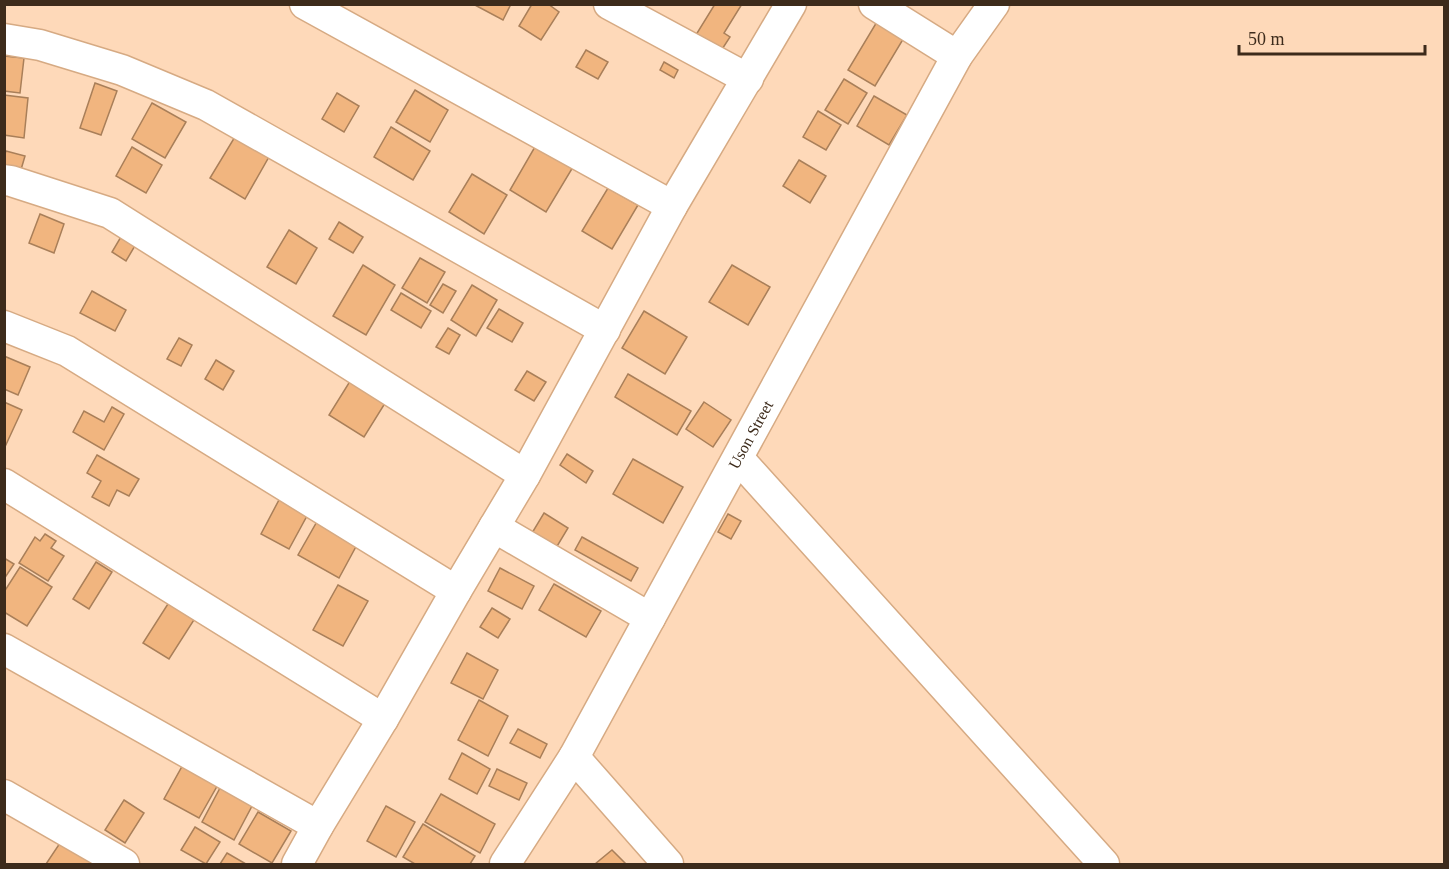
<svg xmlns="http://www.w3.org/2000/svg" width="1449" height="869" viewBox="0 0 1449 869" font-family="'Times New Roman',serif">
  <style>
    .building { fill: #f1b57f; stroke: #a97f59; stroke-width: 1.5 }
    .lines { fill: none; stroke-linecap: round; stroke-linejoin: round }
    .minor-casing { stroke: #d6aa83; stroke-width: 33 }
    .minor { stroke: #fff; stroke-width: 30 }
    .labels { text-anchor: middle; stroke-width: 6; stroke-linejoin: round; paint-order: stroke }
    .street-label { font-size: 16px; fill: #3d2b1b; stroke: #fed9b9 }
  </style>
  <rect width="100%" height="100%" fill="#fed9b9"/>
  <g class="building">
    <path d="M 473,4 L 511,4 L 503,20 Z"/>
    <path d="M 532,4 L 548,4 L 559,12 L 541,40 L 519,26 Z"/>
    <path d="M 715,4 L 742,4 L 724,33 L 730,37 L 719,54 L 694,38 Z"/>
    <path d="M 878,20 L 905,36 L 875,86 L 848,70 Z"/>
    <path d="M 586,50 L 608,62 L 598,79 L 576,67 Z"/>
    <path d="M 4,56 L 24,58 L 20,93 L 4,91 Z"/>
    <path d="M 664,62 L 678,70 L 674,78 L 660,70 Z"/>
    <path d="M 844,79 L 867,93 L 848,124 L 825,110 Z"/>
    <path d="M 95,83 L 117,91 L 101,135 L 80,128 Z"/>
    <path d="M 415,90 L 448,110 L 430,142 L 396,122 Z"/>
    <path d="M 337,93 L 359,106 L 344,132 L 322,119 Z"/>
    <path d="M 4,95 L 28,98 L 24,138 L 4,135 Z"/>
    <path d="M 874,96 L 907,115 L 889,145 L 857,126 Z"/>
    <path d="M 152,103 L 186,122 L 165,158 L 132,139 Z"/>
    <path d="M 818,111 L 841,125 L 826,150 L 803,137 Z"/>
    <path d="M 391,127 L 430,151 L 413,180 L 374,157 Z"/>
    <path d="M 236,135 L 270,155 L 245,199 L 210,178 Z"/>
    <path d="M 536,145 L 573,167 L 546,212 L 510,190 Z"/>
    <path d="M 132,147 L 162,165 L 146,193 L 116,176 Z"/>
    <path d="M 6,151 L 25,156 L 20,173 L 4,169 L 4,157 Z"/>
    <path d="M 799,160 L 826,176 L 810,203 L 783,186 Z"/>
    <path d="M 472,174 L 507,195 L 484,234 L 449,212 Z"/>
    <path d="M 608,188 L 638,205 L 612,249 L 582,231 Z"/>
    <path d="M 40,214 L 64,224 L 54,253 L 29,243 Z"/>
    <path d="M 339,222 L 363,237 L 353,253 L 329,239 Z"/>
    <path d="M 289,230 L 317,248 L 296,284 L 267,267 Z"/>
    <path d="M 122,235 L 136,244 L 126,261 L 112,252 Z"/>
    <path d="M 420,258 L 445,272 L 427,303 L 402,288 Z"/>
    <path d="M 363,265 L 395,285 L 366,335 L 333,316 Z"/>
    <path d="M 732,265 L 770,287 L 748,325 L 709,302 Z"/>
    <path d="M 443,284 L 456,291 L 443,313 L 430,305 Z"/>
    <path d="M 472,285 L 497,300 L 476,336 L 451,320 Z"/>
    <path d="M 92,291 L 126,310 L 115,331 L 80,313 Z"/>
    <path d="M 401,293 L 431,311 L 421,328 L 391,310 Z"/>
    <path d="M 499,309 L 523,323 L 512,342 L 487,328 Z"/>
    <path d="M 644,311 L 687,337 L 665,374 L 622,348 Z"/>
    <path d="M 448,328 L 460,335 L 449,354 L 436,347 Z"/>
    <path d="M 179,338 L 192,345 L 181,366 L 167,359 Z"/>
    <path d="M 4,356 L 30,367 L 18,395 L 4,389 Z"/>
    <path d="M 216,360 L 234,371 L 223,390 L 205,379 Z"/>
    <path d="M 357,370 L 392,392 L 364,437 L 329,415 Z"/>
    <path d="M 527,371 L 546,382 L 534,401 L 515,390 Z"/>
    <path d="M 628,374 L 691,411 L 677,435 L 615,397 Z"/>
    <path d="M 4,402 L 22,410 L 4,449 Z"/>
    <path d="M 704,402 L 731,420 L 713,447 L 686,429 Z"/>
    <path d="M 112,407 L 124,414 L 104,450 L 73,432 L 84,411 L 104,422 Z"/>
    <path d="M 567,454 L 593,471 L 586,483 L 560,465 Z"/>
    <path d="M 97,455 L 139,479 L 129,496 L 117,490 L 109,506 L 92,497 L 101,481 L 87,473 Z"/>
    <path d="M 633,459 L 683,487 L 663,523 L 613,494 Z"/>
    <path d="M 280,498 L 308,514 L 289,549 L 261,534 Z"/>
    <path d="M 544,513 L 568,528 L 553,553 L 529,538 Z"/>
    <path d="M 728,514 L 741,521 L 731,539 L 718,532 Z"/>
    <path d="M 319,518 L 359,541 L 339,578 L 298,555 Z"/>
    <path d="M 45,534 L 56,541 L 51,548 L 64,556 L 48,581 L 19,563 L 35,537 L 40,541 Z"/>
    <path d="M 582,537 L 638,568 L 631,581 L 575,550 Z"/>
    <path d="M 4,558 L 14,564 L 4,579 Z"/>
    <path d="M 96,562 L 112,572 L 89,609 L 73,599 Z"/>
    <path d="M 20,567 L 52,587 L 27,626 L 4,612 L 4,592 Z"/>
    <path d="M 500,568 L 534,586 L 522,609 L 488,591 Z"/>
    <path d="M 554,584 L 601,611 L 586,637 L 539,610 Z"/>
    <path d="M 338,585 L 368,601 L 343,646 L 313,630 Z"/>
    <path d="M 173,596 L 199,612 L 169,659 L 143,643 Z"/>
    <path d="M 492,608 L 510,619 L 498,638 L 480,627 Z"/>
    <path d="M 467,653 L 498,670 L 483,699 L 451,683 Z"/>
    <path d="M 479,700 L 508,716 L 488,756 L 458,740 Z"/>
    <path d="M 518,729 L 547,744 L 540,758 L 510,743 Z"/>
    <path d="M 462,753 L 490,769 L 477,794 L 449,779 Z"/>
    <path d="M 185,761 L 220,781 L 199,818 L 164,799 Z"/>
    <path d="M 497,769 L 527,783 L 519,800 L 489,786 Z"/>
    <path d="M 220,788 L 252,806 L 234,840 L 202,822 Z"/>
    <path d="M 441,794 L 495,824 L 480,853 L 425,822 Z"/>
    <path d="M 124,800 L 144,813 L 125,843 L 105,830 Z"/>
    <path d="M 386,806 L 415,822 L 396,857 L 367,841 Z"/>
    <path d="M 258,812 L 291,831 L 272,863 L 239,844 Z"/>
    <path d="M 423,824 L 475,856 L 470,864 L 415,864 L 403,857 Z"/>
    <path d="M 195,827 L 220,842 L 206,864 L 181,850 Z"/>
    <path d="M 60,843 L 94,864 L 46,864 Z"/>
    <path d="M 612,850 L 626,864 L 595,864 Z"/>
    <path d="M 227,853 L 246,864 L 220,864 Z"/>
  </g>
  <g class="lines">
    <g class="minor-casing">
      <g id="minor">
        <path d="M 305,4 L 672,206"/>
        <path d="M 609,4 L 748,79"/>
        <path d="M 874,4 L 957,56"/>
        <path d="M 4,39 L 40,45 L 122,70 L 206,105 L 605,330"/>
        <path d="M 4,180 L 11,181 L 110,213 L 525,475"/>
        <path d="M 4,326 L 67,351 L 456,591"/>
        <path d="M 738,458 L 1104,864"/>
        <path d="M 4,484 L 383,719"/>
        <path d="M 494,527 L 650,618"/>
        <path d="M 4,649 L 318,826"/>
        <path d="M 574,757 L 668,864"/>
        <path d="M 4,795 L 124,864"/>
        <path d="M 297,864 L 318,826 L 383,719 L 456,591 L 525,475 L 672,206 L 791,4"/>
        <path id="s1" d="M 505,864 L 574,757 L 957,56 L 994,4"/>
      </g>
    </g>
    <use href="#minor" class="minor"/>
  </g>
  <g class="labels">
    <g class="street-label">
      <text dy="6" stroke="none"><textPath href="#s1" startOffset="495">Uson Street</textPath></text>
    </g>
  </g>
  <rect width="1449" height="869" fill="none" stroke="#3d2b1b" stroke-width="12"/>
  <path d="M1239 45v9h186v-9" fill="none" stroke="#3d2b1b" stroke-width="3"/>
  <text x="1248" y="45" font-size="18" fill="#3d2b1b" stroke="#fed9b9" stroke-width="4.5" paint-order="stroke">50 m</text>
</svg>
